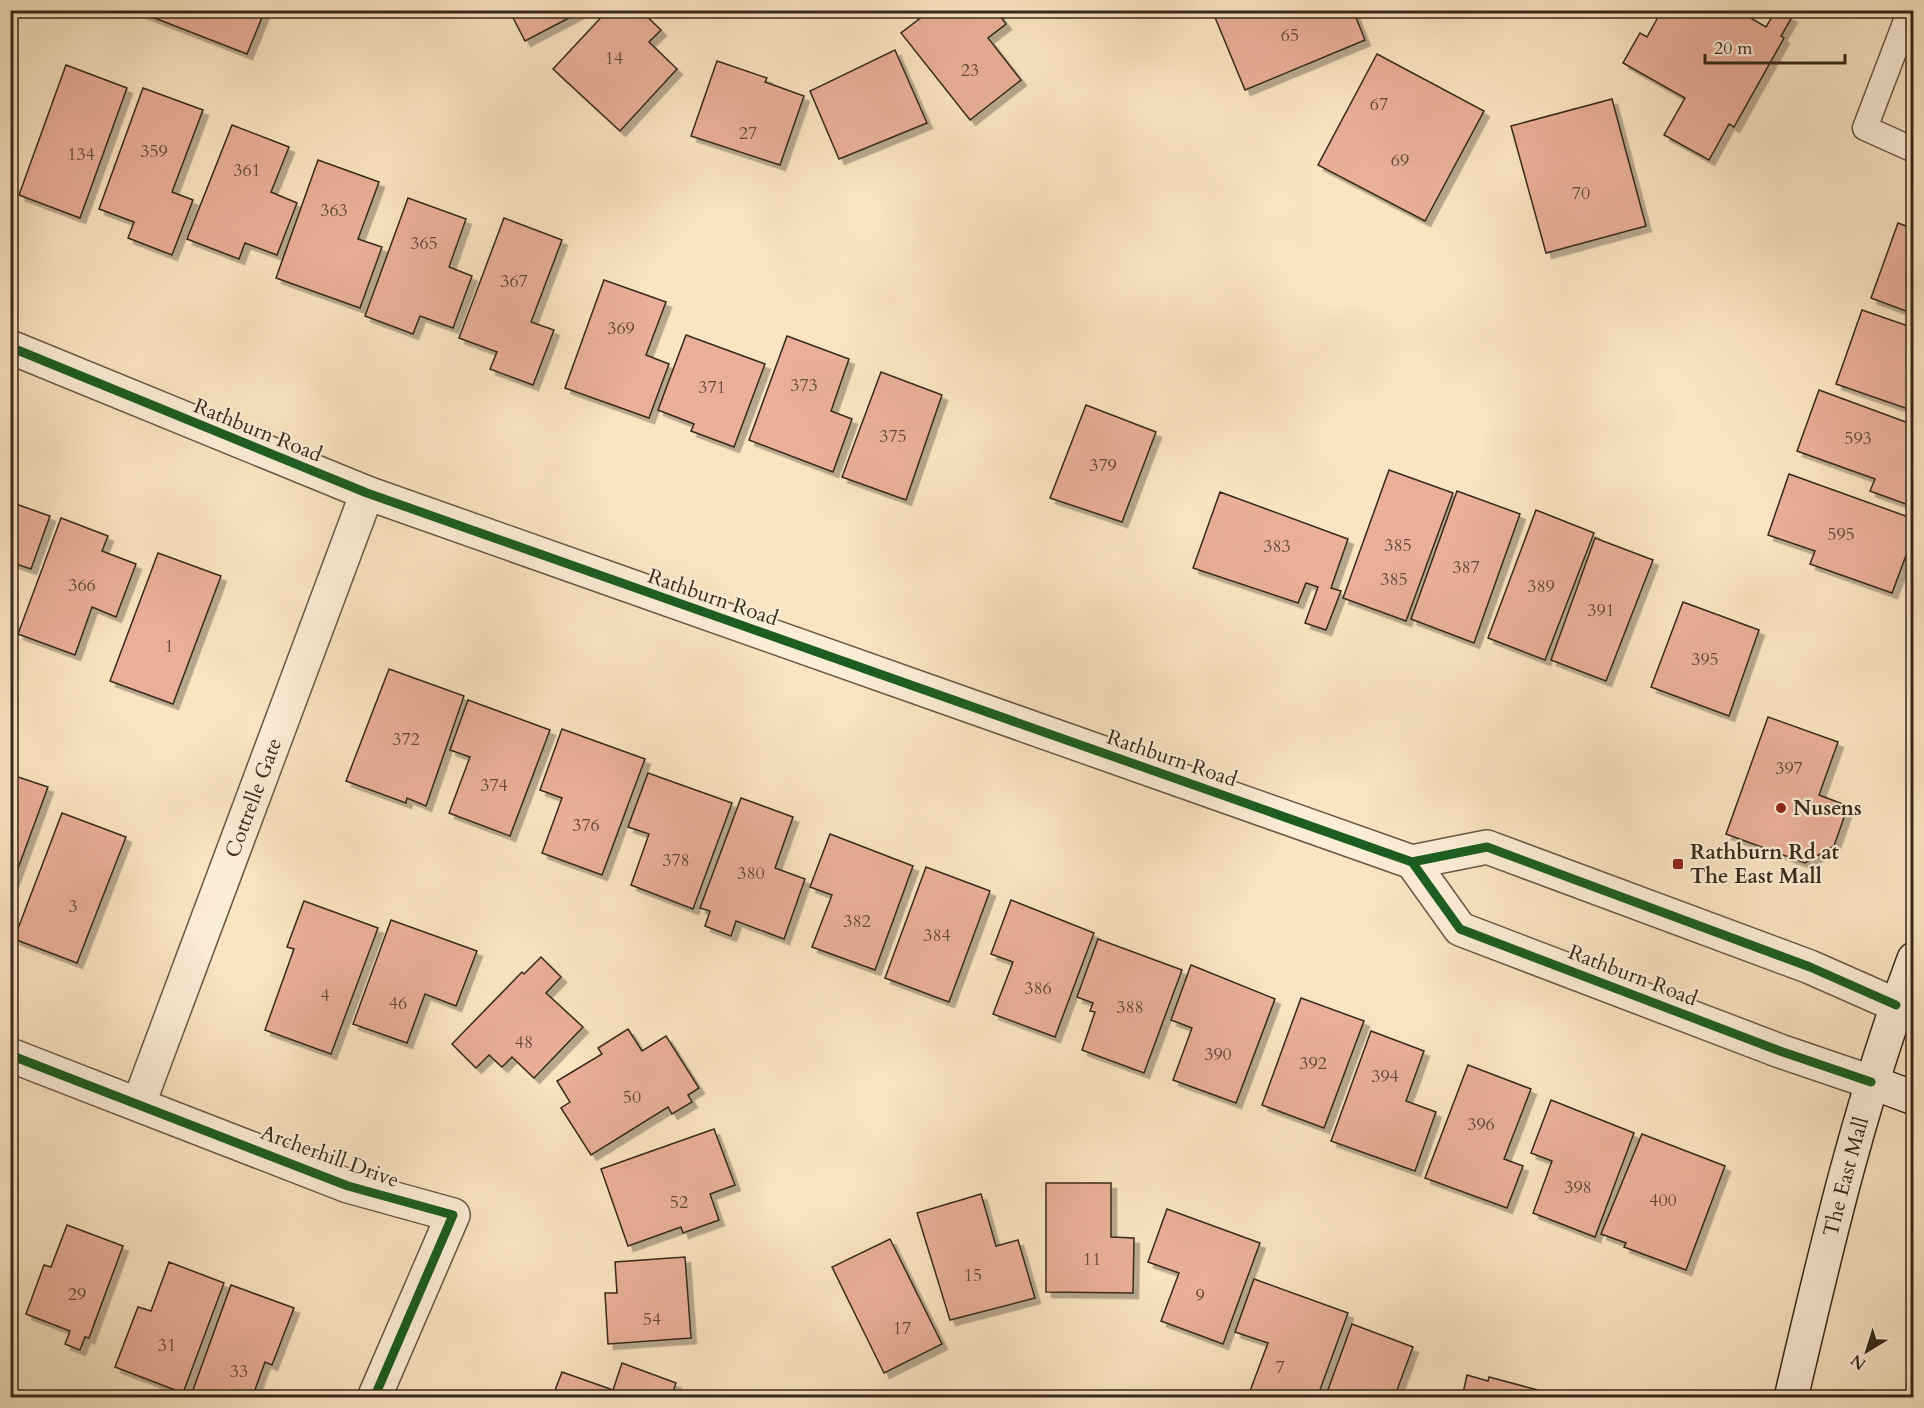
<svg xmlns="http://www.w3.org/2000/svg" width="1924" height="1408" viewBox="0 0 1924 1408" font-family="Cardo,serif">
  <style>
    .building { fill: #e9af98; stroke: #37291a; stroke-width: 1.5; filter: url(#shadow) }
    .lines { fill: none; stroke-linecap: round; stroke-linejoin: round }
    .service-casing { stroke: #685844; stroke-width: 27 }
    .minor-casing { stroke: #685844; stroke-width: 36 }
    .tertiary-casing { stroke: #685844; stroke-width: 36 }
    .secondary-casing { stroke: #37291a; stroke-width: 36 }
    .service { stroke: #fcedd7; stroke-width: 24 }
    .minor { stroke: #fcedd7; stroke-width: 33 }
    .tertiary { stroke: #fcedd7; stroke-width: 33 }
    .secondary { stroke: #fcedd7; stroke-width: 33 }
    .cycleway-casing { stroke: #fcedd7; stroke-width: 13 }
    .cycleway { stroke: #1b5e20; stroke-width: 9 }
    .poi-dot { fill: #8f2418; stroke: #fcedd7; stroke-width: 2 }
    .labels { text-anchor: middle; stroke-width: 4.5; stroke-linejoin: round; paint-order: stroke }
    .number-label { font-size: 18px; fill: #644a3a }
    .street-label { font-size: 21px; fill: #37291a; stroke: #fcedd7 }
    .poi-label { font-size: 21px; font-weight: bold; fill: #37291a; stroke: #fcedd7; text-anchor: start }
  </style>
  <defs>
    <filter id="shadow"><feDropShadow dx="5.5" dy="5.5" stdDeviation="0" flood-color="#0004"/></filter>
  </defs>
  <rect width="100%" height="100%" fill="#fae4c1"/>
  <filter id="stains"><feTurbulence type="fractalNoise" baseFrequency=".00333" numOctaves="4"/><feColorMatrix values="0 0 0 0 .2 0 0 0 0 .09 0 0 0 0 .02 0 0 0 .5 -.17"/></filter>
  <radialGradient id="worn" r=".72"><stop offset=".6" stop-color="#630" stop-opacity="0"/><stop offset="1" stop-color="#630" stop-opacity=".3"/></radialGradient>
  <g class="building">
    <path d="M 134,10 L 265,10 L 247,54 Z"/>
    <path d="M 509,10 L 584,10 L 525,41 Z"/>
    <path d="M 608,10 L 640,10 L 661,30 L 649,42 L 677,69 L 620,131 L 553,69 Z"/>
    <path d="M 931,10 L 996,10 L 1006,24 L 988,38 L 1021,80 L 970,120 L 901,33 Z"/>
    <path d="M 1212,10 L 1353,10 L 1365,40 L 1245,90 Z"/>
    <path d="M 1662,10 L 1737,10 L 1766,27 L 1776,10 L 1792,17 L 1781,36 L 1784,38 L 1734,127 L 1729,124 L 1709,160 L 1664,135 L 1685,98 L 1623,63 L 1640,33 L 1647,37 Z"/>
    <path d="M 895,50 L 927,123 L 839,159 L 810,91 Z"/>
    <path d="M 1377,54 L 1484,111 L 1425,221 L 1318,165 Z"/>
    <path d="M 717,61 L 767,78 L 765,82 L 804,96 L 780,165 L 691,136 Z"/>
    <path d="M 66,65 L 127,88 L 80,218 L 19,195 Z"/>
    <path d="M 143,88 L 203,110 L 172,192 L 193,200 L 172,255 L 128,238 L 134,222 L 99,209 Z"/>
    <path d="M 1612,99 L 1646,226 L 1546,253 L 1511,126 Z"/>
    <path d="M 232,125 L 289,147 L 271,192 L 297,203 L 277,255 L 245,243 L 239,259 L 187,239 Z"/>
    <path d="M 318,160 L 379,182 L 358,239 L 382,247 L 360,308 L 276,278 Z"/>
    <path d="M 408,198 L 466,219 L 449,267 L 472,276 L 453,328 L 420,316 L 413,334 L 365,316 Z"/>
    <path d="M 504,218 L 562,240 L 531,322 L 554,330 L 533,385 L 490,369 L 497,352 L 459,338 Z"/>
    <path d="M 1898,223 L 1914,229 L 1914,314 L 1871,298 Z"/>
    <path d="M 604,280 L 666,302 L 646,355 L 669,364 L 649,418 L 565,388 Z"/>
    <path d="M 1862,310 L 1914,328 L 1914,411 L 1836,384 Z"/>
    <path d="M 686,335 L 765,364 L 734,447 L 691,431 L 694,424 L 658,410 Z"/>
    <path d="M 787,336 L 849,359 L 831,411 L 852,419 L 833,472 L 749,440 Z"/>
    <path d="M 881,372 L 942,395 L 906,500 L 842,477 Z"/>
    <path d="M 1819,390 L 1914,425 L 1914,507 L 1870,491 L 1875,479 L 1797,451 Z"/>
    <path d="M 1086,405 L 1156,432 L 1122,522 L 1050,498 Z"/>
    <path d="M 1389,470 L 1453,493 L 1406,621 L 1343,598 Z"/>
    <path d="M 1789,474 L 1914,519 L 1914,534 L 1892,593 L 1810,564 L 1815,551 L 1768,535 Z"/>
    <path d="M 1457,491 L 1520,514 L 1474,643 L 1411,619 Z"/>
    <path d="M 1220,492 L 1348,539 L 1331,588 L 1341,591 L 1326,630 L 1305,623 L 1318,587 L 1306,583 L 1298,603 L 1193,568 Z"/>
    <path d="M 10,502 L 50,516 L 31,569 L 10,562 Z"/>
    <path d="M 1536,510 L 1594,533 L 1545,660 L 1488,638 Z"/>
    <path d="M 61,518 L 108,536 L 102,551 L 136,564 L 116,617 L 92,607 L 75,655 L 18,634 Z"/>
    <path d="M 1595,538 L 1653,560 L 1606,681 L 1551,660 Z"/>
    <path d="M 158,553 L 221,576 L 173,704 L 110,681 Z"/>
    <path d="M 1683,602 L 1759,630 L 1729,716 L 1651,687 Z"/>
    <path d="M 389,669 L 464,696 L 426,806 L 407,798 L 406,803 L 346,781 Z"/>
    <path d="M 468,700 L 550,730 L 510,836 L 449,813 L 470,757 L 450,750 Z"/>
    <path d="M 1768,717 L 1838,742 L 1819,795 L 1848,806 L 1834,846 L 1805,863 L 1726,834 Z"/>
    <path d="M 562,729 L 645,759 L 602,875 L 542,853 L 562,798 L 540,790 Z"/>
    <path d="M 648,773 L 732,803 L 693,909 L 631,885 L 649,834 L 628,827 Z"/>
    <path d="M 12,775 L 48,787 L 10,890 L 10,780 Z"/>
    <path d="M 741,798 L 793,817 L 775,868 L 805,879 L 784,939 L 736,921 L 731,936 L 705,926 L 710,911 L 700,908 Z"/>
    <path d="M 62,813 L 126,837 L 77,963 L 14,939 Z"/>
    <path d="M 830,834 L 913,866 L 875,970 L 812,947 L 832,895 L 810,887 Z"/>
    <path d="M 926,867 L 990,891 L 949,1002 L 885,978 Z"/>
    <path d="M 1011,900 L 1094,933 L 1055,1037 L 993,1014 L 1013,962 L 991,954 Z"/>
    <path d="M 304,901 L 378,928 L 331,1054 L 265,1030 L 294,949 L 287,947 Z"/>
    <path d="M 391,920 L 477,951 L 456,1006 L 425,994 L 407,1043 L 353,1024 Z"/>
    <path d="M 1098,939 L 1182,970 L 1144,1073 L 1082,1050 L 1095,1012 L 1090,1011 L 1093,1003 L 1077,997 Z"/>
    <path d="M 541,957 L 561,977 L 546,993 L 583,1027 L 534,1078 L 512,1057 L 502,1067 L 489,1055 L 476,1068 L 452,1044 L 522,972 L 524,974 Z"/>
    <path d="M 1191,965 L 1275,999 L 1236,1103 L 1173,1080 L 1192,1028 L 1171,1020 Z"/>
    <path d="M 1301,998 L 1364,1021 L 1324,1128 L 1262,1105 Z"/>
    <path d="M 628,1029 L 642,1051 L 666,1036 L 699,1088 L 688,1095 L 692,1102 L 672,1114 L 668,1107 L 591,1155 L 561,1108 L 570,1102 L 557,1081 L 602,1054 L 598,1048 Z"/>
    <path d="M 1371,1031 L 1424,1051 L 1406,1101 L 1436,1112 L 1415,1171 L 1331,1141 Z"/>
    <path d="M 1468,1065 L 1531,1089 L 1504,1159 L 1523,1166 L 1507,1208 L 1425,1178 Z"/>
    <path d="M 1551,1100 L 1634,1133 L 1595,1237 L 1533,1213 L 1552,1161 L 1531,1153 Z"/>
    <path d="M 714,1129 L 735,1185 L 710,1194 L 719,1220 L 683,1233 L 681,1227 L 628,1246 L 601,1169 Z"/>
    <path d="M 1642,1134 L 1725,1166 L 1686,1270 L 1624,1247 L 1626,1243 L 1601,1234 Z"/>
    <path d="M 1046,1183 L 1111,1183 L 1111,1237 L 1134,1238 L 1133,1293 L 1046,1292 Z"/>
    <path d="M 981,1194 L 996,1246 L 1018,1240 L 1035,1298 L 950,1320 L 917,1213 Z"/>
    <path d="M 1167,1209 L 1260,1243 L 1223,1344 L 1161,1321 L 1179,1273 L 1148,1262 Z"/>
    <path d="M 67,1225 L 123,1246 L 89,1338 L 85,1337 L 80,1350 L 65,1344 L 70,1331 L 26,1314 L 44,1265 L 51,1267 Z"/>
    <path d="M 890,1239 L 942,1344 L 884,1373 L 832,1267 Z"/>
    <path d="M 685,1257 L 691,1338 L 608,1344 L 605,1293 L 617,1293 L 615,1262 Z"/>
    <path d="M 169,1262 L 224,1283 L 183,1393 L 115,1367 L 138,1307 L 151,1311 Z"/>
    <path d="M 1254,1279 L 1348,1313 L 1317,1398 L 1269,1398 L 1250,1391 L 1268,1343 L 1235,1332 Z"/>
    <path d="M 231,1285 L 294,1308 L 272,1365 L 265,1362 L 252,1398 L 190,1398 Z"/>
    <path d="M 1352,1324 L 1413,1347 L 1394,1398 L 1325,1398 Z"/>
    <path d="M 622,1363 L 676,1383 L 671,1398 L 552,1398 L 562,1372 L 613,1390 Z"/>
    <path d="M 1467,1375 L 1488,1381 L 1489,1377 L 1549,1393 L 1548,1396 L 1554,1398 L 1462,1398 Z"/>
  </g>
  <g class="lines">
    <g class="service-casing">
      <path id="service" d="M 1910,10 L 1865,128 L 1914,150"/>
    </g>
    <g class="minor-casing">
      <g id="minor">
        <path d="M 10,1055 L 348,1186 L 453,1215 L 374,1398"/>
        <path id="s1" d="M 139,1103 L 367,493"/>
      </g>
    </g>
    <g class="tertiary-casing">
      <g id="tertiary">
        <path d="M 10,347 L 367,493 L 1412,862 L 1487,847 L 1810,967 L 1896,1005"/>
        <path d="M 1412,862 L 1460,929 L 1780,1051 L 1871,1082"/>
      </g>
    </g>
    <g class="secondary-casing">
      <g id="secondary">
        <path d="M 1871,1082 L 1914,1098"/>
        <path id="s2" d="M 1791,1398 C 1826,1249 1860,1102 1914,959"/>
      </g>
    </g>
    <use href="#service" class="service"/>
    <use href="#minor" class="minor"/>
    <use href="#tertiary" class="tertiary"/>
    <use href="#secondary" class="secondary"/>
    <g class="cycleway-casing">
      <g id="cycleway">
        <path d="M 10,347 L 367,493 L 1412,862 L 1487,847 L 1810,967 L 1896,1005"/>
        <path d="M 1412,862 L 1460,929 L 1780,1051 L 1871,1082"/>
        <path d="M 10,1055 L 348,1186 L 453,1215 L 374,1398"/>
      </g>
    </g>
    <use href="#cycleway" class="cycleway"/>
  </g>
  <g class="poi-dot">
    <circle cx="1781" cy="808" r="6"/>
    <rect x="1672" y="858" width="12" height="12" rx="3"/>
  </g>
  <g class="labels">
    <g class="number-label">
      <text x="1290" y="41">65</text>
      <text x="614" y="64">14</text>
      <text x="970" y="76">23</text>
      <text x="1379" y="110">67</text>
      <text x="748" y="139">27</text>
      <text x="154" y="157">359</text>
      <text x="81" y="160">134</text>
      <text x="1400" y="166">69</text>
      <text x="247" y="176">361</text>
      <text x="1581" y="199">70</text>
      <text x="334" y="216">363</text>
      <text x="424" y="249">365</text>
      <text x="514" y="287">367</text>
      <text x="621" y="334">369</text>
      <text x="804" y="391">373</text>
      <text x="712" y="393">371</text>
      <text x="893" y="442">375</text>
      <text x="1858" y="444">593</text>
      <text x="1103" y="471">379</text>
      <text x="1841" y="540">595</text>
      <text x="1398" y="551">385</text>
      <text x="1277" y="552">383</text>
      <text x="1466" y="573">387</text>
      <text x="1394" y="585">385</text>
      <text x="82" y="591">366</text>
      <text x="1541" y="592">389</text>
      <text x="1601" y="616">391</text>
      <text x="169" y="652">1</text>
      <text x="1705" y="665">395</text>
      <text x="406" y="745">372</text>
      <text x="1789" y="774">397</text>
      <text x="494" y="791">374</text>
      <text x="586" y="831">376</text>
      <text x="676" y="866">378</text>
      <text x="751" y="879">380</text>
      <text x="73" y="912">3</text>
      <text x="857" y="927">382</text>
      <text x="937" y="941">384</text>
      <text x="1038" y="994">386</text>
      <text x="325" y="1001">4</text>
      <text x="398" y="1009">46</text>
      <text x="1130" y="1013">388</text>
      <text x="524" y="1048">48</text>
      <text x="1218" y="1060">390</text>
      <text x="1313" y="1069">392</text>
      <text x="1385" y="1082">394</text>
      <text x="632" y="1103">50</text>
      <text x="1481" y="1130">396</text>
      <text x="1578" y="1193">398</text>
      <text x="1663" y="1206">400</text>
      <text x="679" y="1208">52</text>
      <text x="1092" y="1265">11</text>
      <text x="973" y="1281">15</text>
      <text x="77" y="1300">29</text>
      <text x="1200" y="1301">9</text>
      <text x="652" y="1325">54</text>
      <text x="902" y="1334">17</text>
      <text x="167" y="1351">31</text>
      <text x="1280" y="1373">7</text>
      <text x="239" y="1377">33</text>
    </g>
    <g class="street-label">
      <text transform="translate(258 430) rotate(22)" y="7">Rathburn Road</text>
      <text transform="translate(713 597) rotate(19)" y="7">Rathburn Road</text>
      <text transform="translate(1172 758) rotate(19)" y="7">Rathburn Road</text>
      <text dy="7" stroke="none"><textPath href="#s1" startOffset="326">Cottrelle Gate</textPath></text>
      <text transform="translate(1633 975) rotate(21)" y="7">Rathburn Road</text>
      <text transform="translate(330 1156) rotate(20)" y="7">Archerhill Drive</text>
      <text dy="7" stroke="none"><textPath href="#s2" startOffset="228">The East Mall</textPath></text>
    </g>
    <g class="poi-label">
      <text x="1793" y="815">Nusens</text>
      <text x="1690" y="859">Rathburn Rd at<tspan x="1690" dy="24">The East Mall</tspan></text>
    </g>
  </g>
  <rect width="1924" height="1408" fill="none" stroke="#fae4c1" stroke-width="36"/>
  <rect x="12" y="12" width="1900" height="1384" fill="none" stroke="#37291a" stroke-width="3"/>
  <rect x="18" y="18" width="1888" height="1372" fill="none" stroke="#37291a" stroke-width="1.5"/>
  <g transform="translate(1867 1351) rotate(218)" stroke="#fcedd7" stroke-width="4.5" paint-order="stroke">
  <path d="M0-4.5L10 22L0 15L-10 22Z" fill="#37291a"/>
  <text y="-9" font-size="16" font-weight="bold" text-anchor="middle" fill="#37291a">N</text>
  </g>
  <path d="M1705 54v9h140v-9" fill="none" stroke="#37291a" stroke-width="3"/>
  <text x="1714" y="54" font-size="18" fill="#37291a" stroke="#fcedd7" stroke-width="4.5" paint-order="stroke">20 m</text>
  <rect width="100%" height="100%" filter="url(#stains)"/>
  <rect width="100%" height="100%" fill="url(#worn)"/>
</svg>
